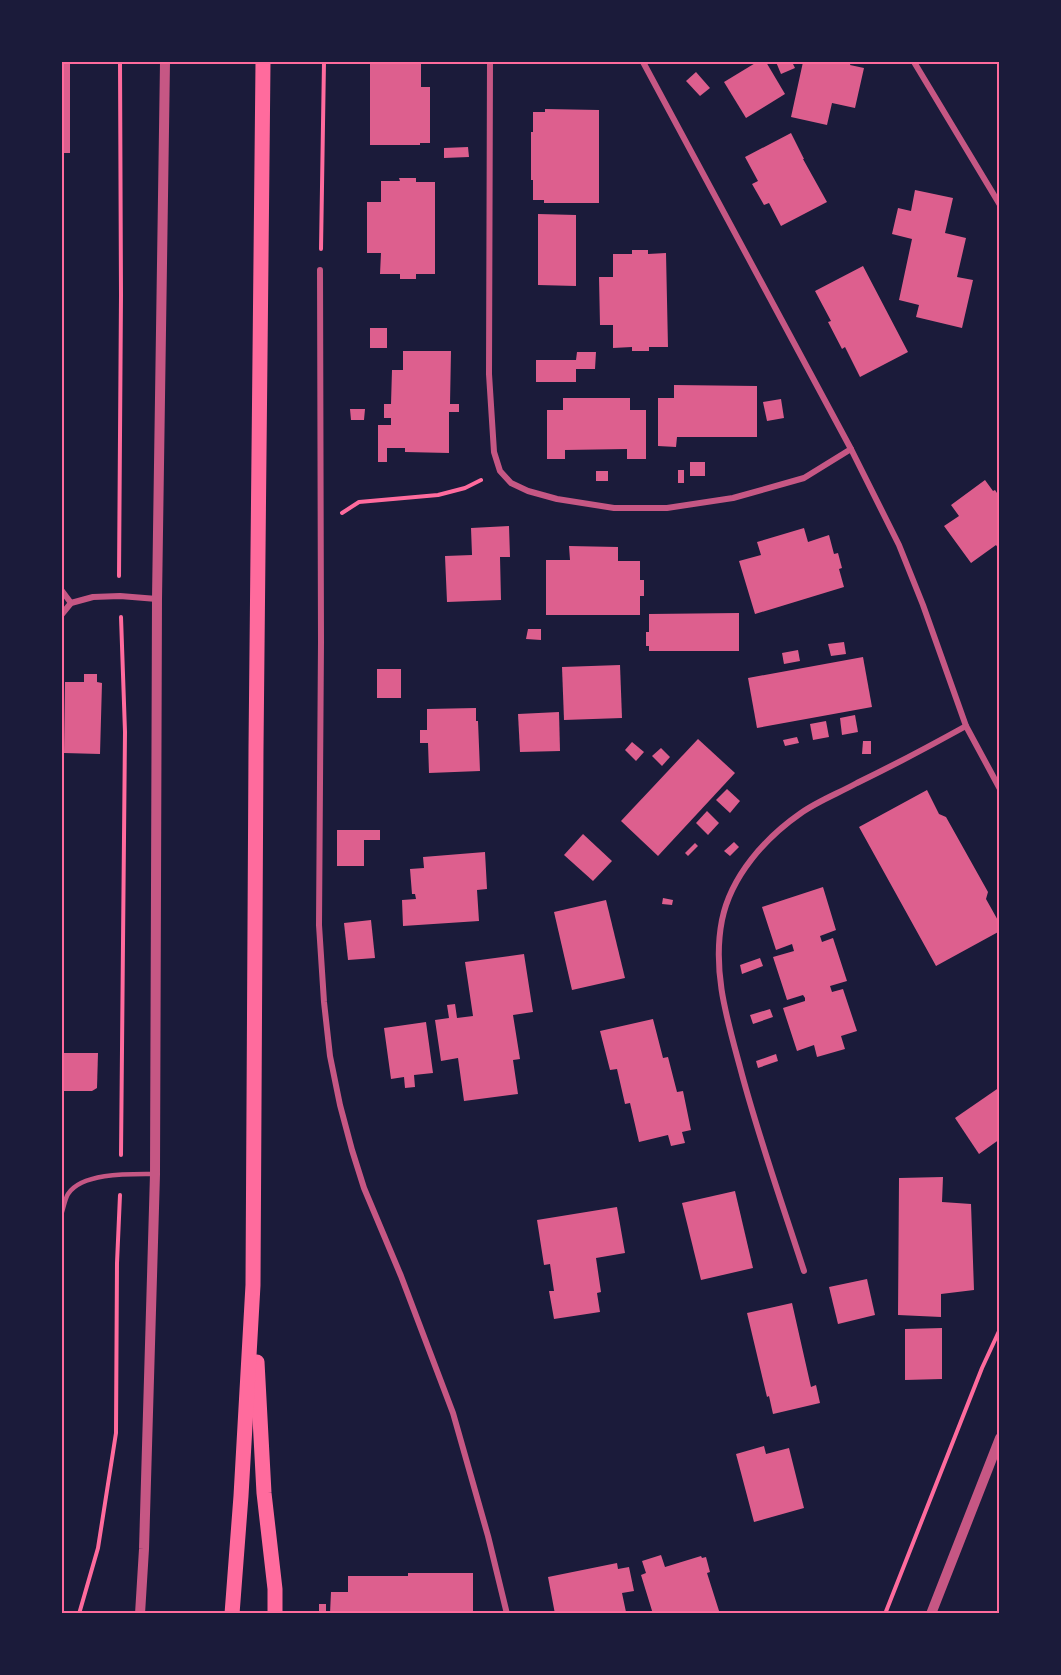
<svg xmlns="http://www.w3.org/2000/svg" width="1061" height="1675" viewBox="0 0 1061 1675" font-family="'Varela Round',sans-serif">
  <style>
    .building { fill: #dd5f8e }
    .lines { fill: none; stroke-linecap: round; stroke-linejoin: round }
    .path { stroke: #ff6b9d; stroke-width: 4 }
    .service { stroke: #c65784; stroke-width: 4.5 }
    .minor { stroke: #c65784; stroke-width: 6 }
    .tertiary { stroke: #c65784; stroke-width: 10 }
    .primary { stroke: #ff6b9d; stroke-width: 15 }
    .neatline { fill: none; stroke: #ff6b9d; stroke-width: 2 }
  </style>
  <rect width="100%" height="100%" fill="#1b1b3a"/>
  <g class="building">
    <rect x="62" y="62" width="8" height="91"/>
    <path d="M 370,62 L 421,62 L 421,87 L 430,87 L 430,143 L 420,143 L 420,145 L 370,145 Z"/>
    <path d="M 757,62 L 766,62 L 785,94 L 746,118 L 724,82 Z"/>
    <path d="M 776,62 L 792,62 L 795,68 L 781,74 Z"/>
    <path d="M 803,62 L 851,62 L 850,65 L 864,68 L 855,108 L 832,103 L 827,125 L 791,117 Z"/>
    <path d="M 696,72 L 710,88 L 700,96 L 686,81 Z"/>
    <path d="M 545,109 L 599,110 L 599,203 L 544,203 L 544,200 L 533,200 L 533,180 L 531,180 L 531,132 L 533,132 L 533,112 L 545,112 Z"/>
    <path d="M 791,133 L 804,159 L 803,159 L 827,202 L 781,226 L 769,203 L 764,205 L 752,184 L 758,181 L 745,157 Z"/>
    <path d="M 468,147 L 469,157 L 444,158 L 444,148 Z"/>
    <path d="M 399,178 L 416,178 L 416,182 L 435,182 L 435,274 L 416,274 L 416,279 L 400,279 L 400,274 L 380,274 L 381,253 L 367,253 L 367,202 L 381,202 L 381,181 L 400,181 Z"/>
    <path d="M 915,190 L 953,198 L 945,233 L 966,238 L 957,277 L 973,280 L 962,328 L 916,317 L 919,305 L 899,300 L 912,239 L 892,234 L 898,208 L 911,211 Z"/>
    <path d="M 538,214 L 576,215 L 576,286 L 538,285 Z"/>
    <path d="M 632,250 L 648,250 L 648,254 L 666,253 L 668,347 L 649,347 L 649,351 L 632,351 L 632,347 L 613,348 L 613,325 L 600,325 L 599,277 L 613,277 L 613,254 L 632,254 Z"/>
    <path d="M 863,266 L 908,352 L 860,377 L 845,347 L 842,349 L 828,322 L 831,321 L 815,291 Z"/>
    <rect x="370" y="328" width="17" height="20"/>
    <path d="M 403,351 L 451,351 L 450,404 L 459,404 L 459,412 L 449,412 L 449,453 L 405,452 L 405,448 L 387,448 L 387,462 L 378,462 L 378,425 L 391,425 L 391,418 L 384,418 L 384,404 L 391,404 L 392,370 L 403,370 Z"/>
    <path d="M 577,352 L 596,352 L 595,369 L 576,369 L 576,382 L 536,382 L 536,360 L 576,360 Z"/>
    <path d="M 674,385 L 757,386 L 757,437 L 677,437 L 676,447 L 658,446 L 658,398 L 674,398 Z"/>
    <path d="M 563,398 L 630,398 L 630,410 L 646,410 L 646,459 L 627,459 L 627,449 L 565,450 L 565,459 L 547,459 L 547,410 L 563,410 Z"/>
    <path d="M 781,399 L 784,418 L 767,421 L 763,402 Z"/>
    <path d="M 350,409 L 365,409 L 364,420 L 351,420 Z"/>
    <rect x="690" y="462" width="15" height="14"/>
    <rect x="678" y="470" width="6" height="13"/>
    <rect x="596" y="471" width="12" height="10"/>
    <path d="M 985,480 L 993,491 L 995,490 L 997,493 L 1000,491 L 1000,551 L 996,545 L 971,563 L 944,526 L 959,516 L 951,505 Z"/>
    <path d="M 509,526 L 510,557 L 500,557 L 501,600 L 447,602 L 445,556 L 472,555 L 471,528 Z"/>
    <path d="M 804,528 L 808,542 L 829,535 L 834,554 L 838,553 L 842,568 L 839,569 L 844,587 L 755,614 L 739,561 L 761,555 L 757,542 Z"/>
    <path d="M 569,546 L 618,547 L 618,561 L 640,561 L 640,580 L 644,580 L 644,596 L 640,596 L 640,615 L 546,615 L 546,560 L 570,560 Z"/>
    <path d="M 739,613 L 739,651 L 649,651 L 649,646 L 646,646 L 646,632 L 649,632 L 649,614 Z"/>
    <path d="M 528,629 L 541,629 L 541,640 L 526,639 Z"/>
    <path d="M 844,642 L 846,654 L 831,656 L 828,644 Z"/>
    <path d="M 798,650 L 800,661 L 784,664 L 782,653 Z"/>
    <path d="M 863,657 L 872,707 L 757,728 L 748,678 Z"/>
    <path d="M 620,665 L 622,718 L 564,720 L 562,667 Z"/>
    <rect x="377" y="669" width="24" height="29"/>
    <path d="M 84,674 L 97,674 L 97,682 L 102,683 L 100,754 L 64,753 L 65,682 L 84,682 Z"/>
    <path d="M 476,708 L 476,721 L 478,721 L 480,771 L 429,773 L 428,743 L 420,743 L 420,730 L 427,730 L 427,709 Z"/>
    <path d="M 559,712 L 560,751 L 520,752 L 518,714 Z"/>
    <path d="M 855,715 L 858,732 L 842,735 L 840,718 Z"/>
    <path d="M 826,721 L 829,737 L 813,740 L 810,724 Z"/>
    <path d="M 797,737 L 799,743 L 785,746 L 783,740 Z"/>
    <path d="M 698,739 L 735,773 L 658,856 L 621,821 Z"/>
    <path d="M 863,741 L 871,741 L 871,754 L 862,754 Z"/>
    <path d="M 632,742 L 644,752 L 636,761 L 625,750 Z"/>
    <path d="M 661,748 L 670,757 L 662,766 L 652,756 Z"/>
    <path d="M 727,789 L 740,801 L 730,813 L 716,800 Z"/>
    <path d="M 927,790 L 939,814 L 946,817 L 988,892 L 986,899 L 1000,924 L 1000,931 L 936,966 L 859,827 Z"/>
    <path d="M 707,811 L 719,823 L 708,835 L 696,823 Z"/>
    <path d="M 337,830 L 380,830 L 380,840 L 364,840 L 364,866 L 337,866 Z"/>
    <path d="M 583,834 L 612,861 L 593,881 L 564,855 Z"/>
    <path d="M 734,842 L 739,847 L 730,856 L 724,851 Z"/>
    <path d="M 695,843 L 698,846 L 688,856 L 685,853 Z"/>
    <path d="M 485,852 L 487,889 L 477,890 L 479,921 L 403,926 L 402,900 L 416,899 L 415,894 L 412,894 L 410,869 L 424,868 L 423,857 Z"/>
    <path d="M 823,887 L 836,930 L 820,936 L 822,942 L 833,938 L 847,981 L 830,986 L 832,992 L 843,989 L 857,1031 L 841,1036 L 845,1049 L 817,1057 L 814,1045 L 797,1051 L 783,1008 L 805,1001 L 805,998 L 803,995 L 787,1000 L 773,957 L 794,951 L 792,944 L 776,950 L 762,907 Z"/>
    <path d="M 663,898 L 673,900 L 672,905 L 662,904 Z"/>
    <path d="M 606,900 L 625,978 L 572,990 L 554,912 Z"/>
    <path d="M 371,920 L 375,958 L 348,960 L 344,923 Z"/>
    <path d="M 524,954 L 533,1012 L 513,1015 L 520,1059 L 513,1060 L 518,1094 L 464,1101 L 458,1058 L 441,1061 L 435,1020 L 449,1018 L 447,1005 L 455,1004 L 457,1018 L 473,1016 L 465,962 Z"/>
    <path d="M 760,958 L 763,966 L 742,974 L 740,965 Z"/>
    <path d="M 770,1009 L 773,1017 L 753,1024 L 750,1015 Z"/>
    <path d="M 653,1019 L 663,1058 L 668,1057 L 677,1092 L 683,1091 L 691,1130 L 682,1132 L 685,1143 L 671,1146 L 668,1135 L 639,1142 L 630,1103 L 625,1104 L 617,1069 L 610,1070 L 600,1031 Z"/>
    <path d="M 426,1022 L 433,1073 L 414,1075 L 415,1087 L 405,1088 L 404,1077 L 391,1079 L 384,1028 Z"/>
    <path d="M 62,1053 L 98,1053 L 97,1088 L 92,1091 L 62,1091 Z"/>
    <path d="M 776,1054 L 778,1061 L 758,1068 L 756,1061 Z"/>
    <path d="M 1000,1087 L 1000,1139 L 979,1154 L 955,1118 Z"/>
    <path d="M 943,1177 L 942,1202 L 971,1204 L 974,1290 L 941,1294 L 941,1317 L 898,1315 L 899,1178 Z"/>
    <path d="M 735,1191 L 753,1268 L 701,1280 L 682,1203 Z"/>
    <path d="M 617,1207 L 625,1253 L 596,1258 L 601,1292 L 597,1293 L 600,1312 L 554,1319 L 549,1291 L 554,1291 L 550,1264 L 544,1265 L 537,1220 Z"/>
    <path d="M 867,1279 L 875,1315 L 838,1324 L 829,1287 Z"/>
    <path d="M 792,1303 L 811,1387 L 816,1385 L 820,1403 L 773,1414 L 769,1396 L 767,1397 L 747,1313 Z"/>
    <path d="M 942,1328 L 942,1379 L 905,1380 L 905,1329 Z"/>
    <path d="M 764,1446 L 766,1454 L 789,1448 L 804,1508 L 754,1522 L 736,1454 Z"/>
    <path d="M 661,1555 L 665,1567 L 701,1556 L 702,1558 L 706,1557 L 710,1572 L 707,1573 L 720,1614 L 653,1614 L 641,1575 L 646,1573 L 642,1561 Z"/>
    <path d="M 617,1563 L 618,1569 L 629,1567 L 634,1591 L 622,1593 L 626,1612 L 617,1614 L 555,1614 L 548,1577 Z"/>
    <path d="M 408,1573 L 473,1573 L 473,1614 L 330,1614 L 331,1592 L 348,1592 L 348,1576 L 408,1576 Z"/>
    <rect x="319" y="1604" width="7" height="10"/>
  </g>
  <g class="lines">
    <g class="path">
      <path d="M 321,249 L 324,62"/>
      <path d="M 342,513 L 359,502 L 438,495 L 465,488 L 481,480"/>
      <path d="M 119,576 L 121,295 L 120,62"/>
      <path d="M 121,617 L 125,732 L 121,1155"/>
      <path d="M 79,1614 L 98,1548 L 116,1433 L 117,1263 L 120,1195"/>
      <path d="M 885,1614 L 982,1368 L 1000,1329"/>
    </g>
    <path class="service" d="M 62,1212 C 64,1206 65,1199 68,1194 C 82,1172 132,1174 155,1174"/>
    <g class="minor">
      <path d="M 490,62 L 489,374 L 494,452 L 500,471 L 511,483 L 528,491 L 557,499 L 614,508 L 667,508 L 733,498 L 804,478 L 851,449"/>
      <path d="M 643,62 L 851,449 L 899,545 L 923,605 L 966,726 L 1000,789"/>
      <path d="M 914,62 L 1000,205"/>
      <path d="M 320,270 L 321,642 L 319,925 L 324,1002 L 330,1056 L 340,1105 L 352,1150 L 364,1188 L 401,1276 L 453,1413 L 488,1536 L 507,1614"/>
      <path d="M 62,591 L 71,603"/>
      <path d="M 62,614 L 71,603 L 93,597 L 120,596 L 157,599"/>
      <path d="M 804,1271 C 782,1203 758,1136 740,1067 C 727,1019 712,971 722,920 C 731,876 765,838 801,813 C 818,801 839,793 857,783 C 894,765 930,746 966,726"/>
    </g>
    <g class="tertiary">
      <path d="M 140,1614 L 144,1549 L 155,1174 L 157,599 L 165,62"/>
      <path d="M 931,1614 L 1000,1438"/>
    </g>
    <g class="primary">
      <path d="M 257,1362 L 264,1493 L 275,1589 L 275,1614"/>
      <path d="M 232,1614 L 241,1496 L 253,1285 L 256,748 L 263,62"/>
    </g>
  </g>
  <rect width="1061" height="1675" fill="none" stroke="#1b1b3a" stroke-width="126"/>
  <rect x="63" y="63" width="935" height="1549" class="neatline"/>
</svg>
